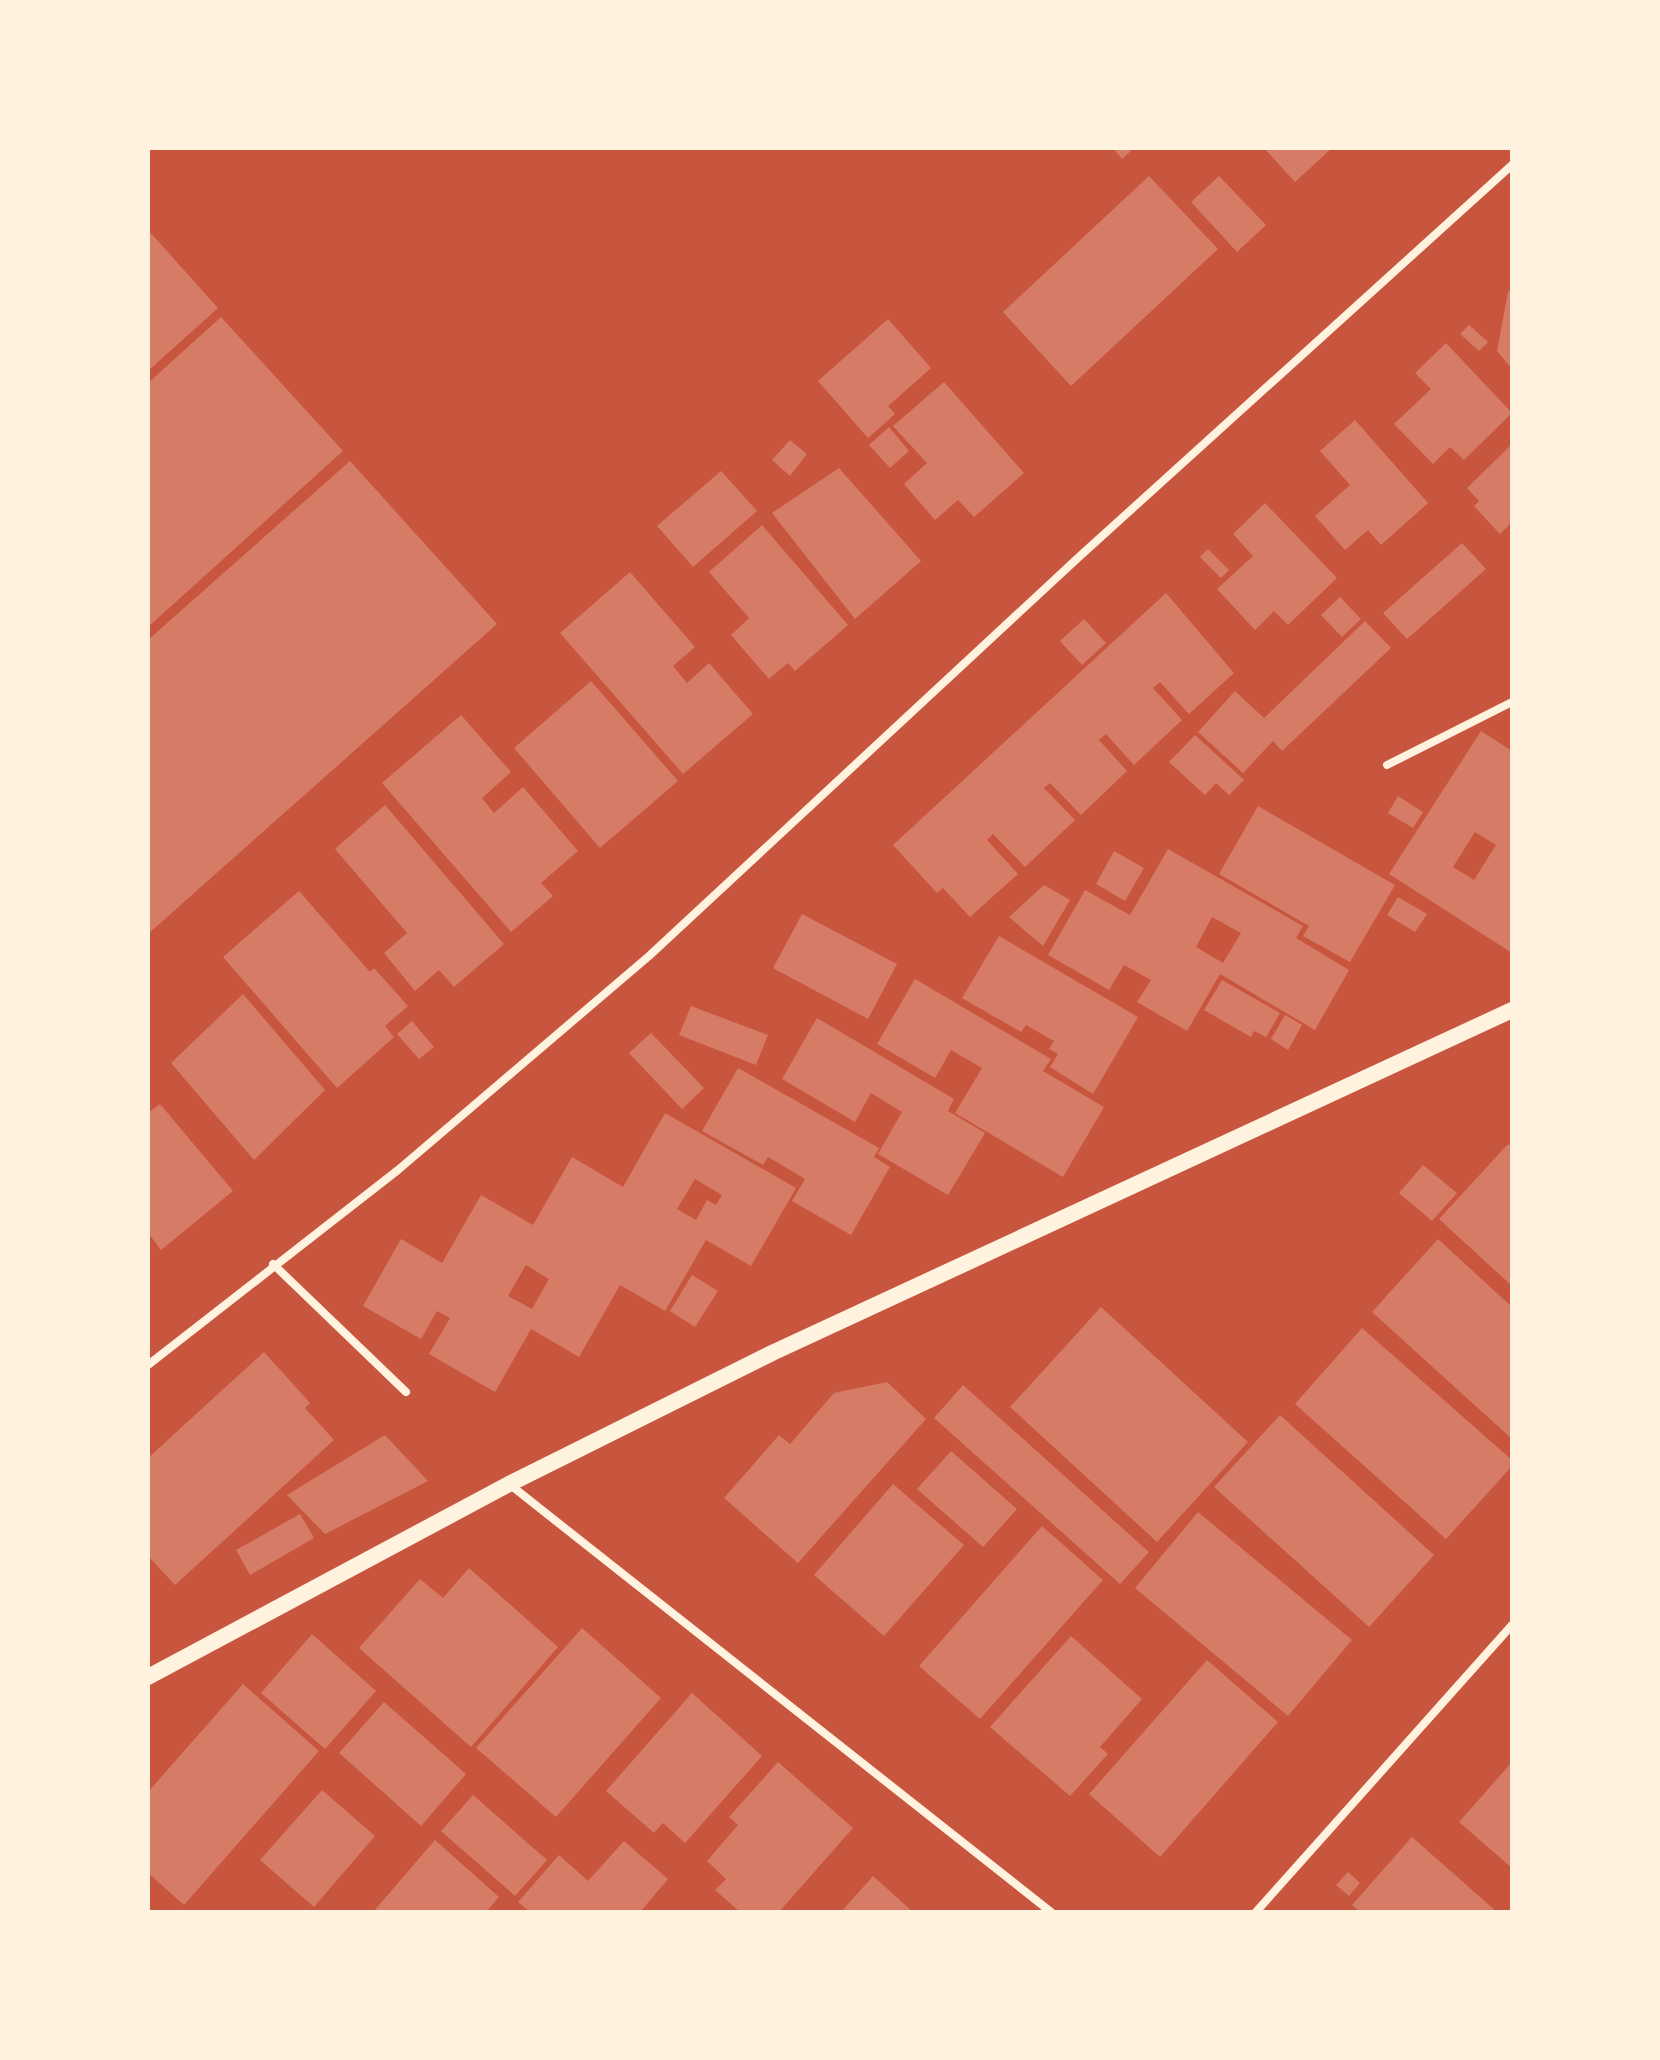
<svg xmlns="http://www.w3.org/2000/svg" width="1660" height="2060" viewBox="0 0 1660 2060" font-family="'Sofia Sans Condensed',sans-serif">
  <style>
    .building { fill: #d67c66; fill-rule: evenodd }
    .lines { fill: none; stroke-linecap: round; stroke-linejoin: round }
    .minor { stroke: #fff3e0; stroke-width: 8 }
    .secondary { stroke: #fff3e0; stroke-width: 16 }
  </style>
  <rect width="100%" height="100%" fill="#c8553d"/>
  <g class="building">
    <path d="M 1113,148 L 1134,148 L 1122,159 Z"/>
    <path d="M 1264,148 L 1332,148 L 1295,182 Z"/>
    <path d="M 1149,176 L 1218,249 L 1071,386 L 1003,312 Z"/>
    <path d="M 1219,176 L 1266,225 L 1237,252 L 1191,202 Z"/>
    <path d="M 148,230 L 218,308 L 148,371 Z"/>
    <path d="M 1512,288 L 1512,369 L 1497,351 L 1508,292 Z"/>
    <path d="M 221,317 L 343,451 L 148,627 L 148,383 Z"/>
    <path d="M 888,319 L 931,368 L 888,406 L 895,414 L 868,438 L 818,381 Z"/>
    <path d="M 1469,325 L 1488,342 L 1479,351 L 1460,334 Z"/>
    <path d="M 1446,343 L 1512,413 L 1464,460 L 1450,447 L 1433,464 L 1394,424 L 1431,389 L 1415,373 Z"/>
    <path d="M 944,382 L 1024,473 L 974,517 L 958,500 L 935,520 L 904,484 L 927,463 L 893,426 Z"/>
    <path d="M 1355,420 L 1428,503 L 1381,545 L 1368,530 L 1345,550 L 1315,516 L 1350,485 L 1320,451 Z"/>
    <path d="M 889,427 L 909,451 L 890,468 L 869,445 Z"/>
    <path d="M 790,440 L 807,454 L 790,476 L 772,460 Z"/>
    <path d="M 1512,444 L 1512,522 L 1500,534 L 1474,506 L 1479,501 L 1467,488 Z"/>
    <path d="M 350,461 L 497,624 L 148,934 L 148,640 Z"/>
    <path d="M 839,468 L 921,561 L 855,619 L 772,513 Z"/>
    <path d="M 721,471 L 757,511 L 693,567 L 657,526 Z"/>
    <path d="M 1265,503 L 1337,578 L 1288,625 L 1274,611 L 1255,630 L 1217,589 L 1253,556 L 1233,534 Z"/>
    <path d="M 762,525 L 848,625 L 795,671 L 788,663 L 769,679 L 731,635 L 749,618 L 709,572 Z"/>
    <path d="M 1462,543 L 1486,569 L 1407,639 L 1383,613 Z"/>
    <path d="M 1208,549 L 1229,570 L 1221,578 L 1200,557 Z"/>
    <path d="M 630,572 L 695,647 L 673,666 L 687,683 L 709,663 L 753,714 L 683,774 L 560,633 Z"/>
    <path d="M 1166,593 L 1234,673 L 1189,714 L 1160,682 L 1153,688 L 1182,720 L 1134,765 L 1106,734 L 1099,740 L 1127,771 L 1081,815 L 1050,783 L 1044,788 L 1075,820 L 1025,867 L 993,834 L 987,840 L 1018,874 L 970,917 L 943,888 L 937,893 L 893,845 Z"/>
    <path d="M 1340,597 L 1361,619 L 1342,637 L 1321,615 Z"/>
    <path d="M 1084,619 L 1106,643 L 1082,665 L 1060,641 Z"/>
    <path d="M 1365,621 L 1391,648 L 1282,751 L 1273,741 L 1243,773 L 1198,732 L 1235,691 L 1264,718 Z"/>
    <path d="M 591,681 L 678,781 L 600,848 L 514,748 Z"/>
    <path d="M 461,715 L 511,772 L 482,798 L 494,813 L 523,787 L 578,851 L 541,883 L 553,896 L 511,932 L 382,783 Z"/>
    <path d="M 1481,731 L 1512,751 L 1512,953 L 1389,874 ZM 1475,832 L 1496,845 L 1474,880 L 1453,867 Z"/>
    <path d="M 1195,735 L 1244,780 L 1229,795 L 1216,783 L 1205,795 L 1169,762 Z"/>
    <path d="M 1398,796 L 1423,812 L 1413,828 L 1388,813 Z"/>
    <path d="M 385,805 L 504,944 L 454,987 L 439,970 L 415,991 L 384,953 L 407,933 L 335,849 Z"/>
    <path d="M 1258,806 L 1395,885 L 1350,962 L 1303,936 L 1309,926 L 1219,874 Z"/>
    <path d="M 1168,849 L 1303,926 L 1296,938 L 1349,970 L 1315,1030 L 1220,974 L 1187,1031 L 1137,1002 L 1151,980 L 1124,965 L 1109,990 L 1048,955 L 1085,890 L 1130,915 ZM 1212,917 L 1241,933 L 1223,963 L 1196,947 Z"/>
    <path d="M 1114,851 L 1144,868 L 1125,901 L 1096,884 Z"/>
    <path d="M 1044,885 L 1070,900 L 1043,946 L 1009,917 Z"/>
    <path d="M 299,891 L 370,972 L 374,968 L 408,1006 L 385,1026 L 394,1037 L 337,1088 L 223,957 Z"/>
    <path d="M 1398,897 L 1427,914 L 1415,932 L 1387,915 Z"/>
    <path d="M 802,914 L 897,964 L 868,1019 L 773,968 Z"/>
    <path d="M 999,936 L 1138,1017 L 1093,1094 L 1050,1067 L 1058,1054 L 1049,1049 L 1054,1041 L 1026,1025 L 1021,1032 L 962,998 Z"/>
    <path d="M 915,979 L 1051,1059 L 1043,1071 L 1104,1107 L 1063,1177 L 955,1113 L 982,1068 L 951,1050 L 935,1078 L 877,1044 Z"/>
    <path d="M 1222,980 L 1280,1013 L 1266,1037 L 1254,1031 L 1251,1037 L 1204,1010 Z"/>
    <path d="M 243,994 L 325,1090 L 254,1160 L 171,1063 Z"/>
    <path d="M 691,1006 L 768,1035 L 756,1065 L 679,1035 Z"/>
    <path d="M 1285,1015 L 1302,1025 L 1288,1050 L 1271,1039 Z"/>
    <path d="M 817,1018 L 954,1099 L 948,1111 L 985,1133 L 948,1195 L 878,1154 L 902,1112 L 871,1093 L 855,1122 L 782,1079 Z"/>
    <path d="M 412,1021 L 434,1047 L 419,1059 L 397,1034 Z"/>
    <path d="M 651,1033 L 704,1088 L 682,1109 L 629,1053 Z"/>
    <path d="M 738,1068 L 879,1148 L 874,1157 L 890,1167 L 851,1235 L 792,1201 L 805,1179 L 768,1157 L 763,1165 L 702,1131 Z"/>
    <path d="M 160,1104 L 233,1191 L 161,1250 L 148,1233 L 148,1113 Z"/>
    <path d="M 665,1113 L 796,1188 L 751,1266 L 706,1240 L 665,1311 L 620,1285 L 579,1357 L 531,1329 L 495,1392 L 429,1354 L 450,1318 L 437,1311 L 421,1339 L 363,1306 L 401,1239 L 442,1263 L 481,1195 L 533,1225 L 572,1157 L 623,1187 ZM 695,1179 L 722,1195 L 716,1205 L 707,1200 L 696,1220 L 677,1209 ZM 526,1265 L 549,1279 L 532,1309 L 508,1296 Z"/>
    <path d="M 1508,1144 L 1512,1147 L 1512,1286 L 1439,1219 Z"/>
    <path d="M 1423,1165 L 1457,1193 L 1432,1221 L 1399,1193 Z"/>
    <path d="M 1438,1239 L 1512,1307 L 1512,1439 L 1372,1312 Z"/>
    <path d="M 692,1275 L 718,1291 L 695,1327 L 670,1311 Z"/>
    <path d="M 1101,1307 L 1248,1442 L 1157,1542 L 1010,1407 Z"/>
    <path d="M 1362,1328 L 1512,1460 L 1512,1466 L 1446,1539 L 1295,1404 Z"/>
    <path d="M 264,1352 L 310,1403 L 305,1408 L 334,1440 L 175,1585 L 148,1556 L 148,1458 Z"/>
    <path d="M 887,1382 L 926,1419 L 798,1563 L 724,1498 L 779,1435 L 790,1444 L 834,1393 Z"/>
    <path d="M 963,1385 L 1149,1552 L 1120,1584 L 934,1418 Z"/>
    <path d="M 1280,1415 L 1434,1555 L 1369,1627 L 1214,1487 Z"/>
    <path d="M 385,1435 L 428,1481 L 325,1534 L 287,1495 Z"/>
    <path d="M 951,1451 L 1017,1509 L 983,1547 L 917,1489 Z"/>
    <path d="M 893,1484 L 964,1545 L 884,1636 L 814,1575 Z"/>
    <path d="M 1198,1512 L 1352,1640 L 1288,1716 L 1135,1588 Z"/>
    <path d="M 300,1514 L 314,1538 L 250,1575 L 236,1550 Z"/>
    <path d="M 1042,1526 L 1103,1580 L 980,1719 L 919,1666 Z"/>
    <path d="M 469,1568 L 558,1647 L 471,1747 L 359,1648 L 420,1579 L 443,1598 Z"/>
    <path d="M 582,1628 L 661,1698 L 556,1817 L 476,1748 Z"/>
    <path d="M 312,1634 L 376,1691 L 325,1749 L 261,1693 Z"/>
    <path d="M 1071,1636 L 1142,1699 L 1100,1747 L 1108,1754 L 1070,1796 L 990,1727 Z"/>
    <path d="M 1207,1660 L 1278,1722 L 1160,1857 L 1089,1794 Z"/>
    <path d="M 243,1684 L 319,1751 L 184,1905 L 148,1873 L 148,1792 Z"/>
    <path d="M 692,1693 L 762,1756 L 685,1843 L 663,1823 L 654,1833 L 606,1791 Z"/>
    <path d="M 384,1702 L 466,1774 L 421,1826 L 339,1753 Z"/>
    <path d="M 778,1762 L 853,1828 L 779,1912 L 740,1912 L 715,1890 L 726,1879 L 707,1861 L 738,1825 L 729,1817 Z"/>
    <path d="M 1512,1762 L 1512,1868 L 1459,1822 Z"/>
    <path d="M 322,1790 L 375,1836 L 314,1907 L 260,1860 Z"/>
    <path d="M 473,1795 L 547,1860 L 515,1896 L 441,1831 Z"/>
    <path d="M 1412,1837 L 1497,1912 L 1360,1912 L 1352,1905 Z"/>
    <path d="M 435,1840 L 499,1897 L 486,1912 L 373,1912 Z"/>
    <path d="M 624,1841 L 668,1879 L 640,1912 L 530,1912 L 518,1902 L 559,1855 L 588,1881 Z"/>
    <path d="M 1348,1872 L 1360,1883 L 1349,1896 L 1336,1885 Z"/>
    <path d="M 873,1876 L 913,1912 L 841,1912 Z"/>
  </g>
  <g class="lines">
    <g class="minor">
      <path d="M 1387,765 L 1512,702"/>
      <path d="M 273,1264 L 406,1392"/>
      <path d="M 148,1365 L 398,1170 L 649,956 L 1080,556 L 1512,165"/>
      <path d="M 509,1484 L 1051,1912"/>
      <path d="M 1256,1912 L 1512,1625"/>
    </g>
    <path class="secondary" d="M 148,1677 L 509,1484 L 772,1353 L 1512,1010"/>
  </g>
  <rect width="1660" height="2060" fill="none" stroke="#fff3e0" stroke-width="300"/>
</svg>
